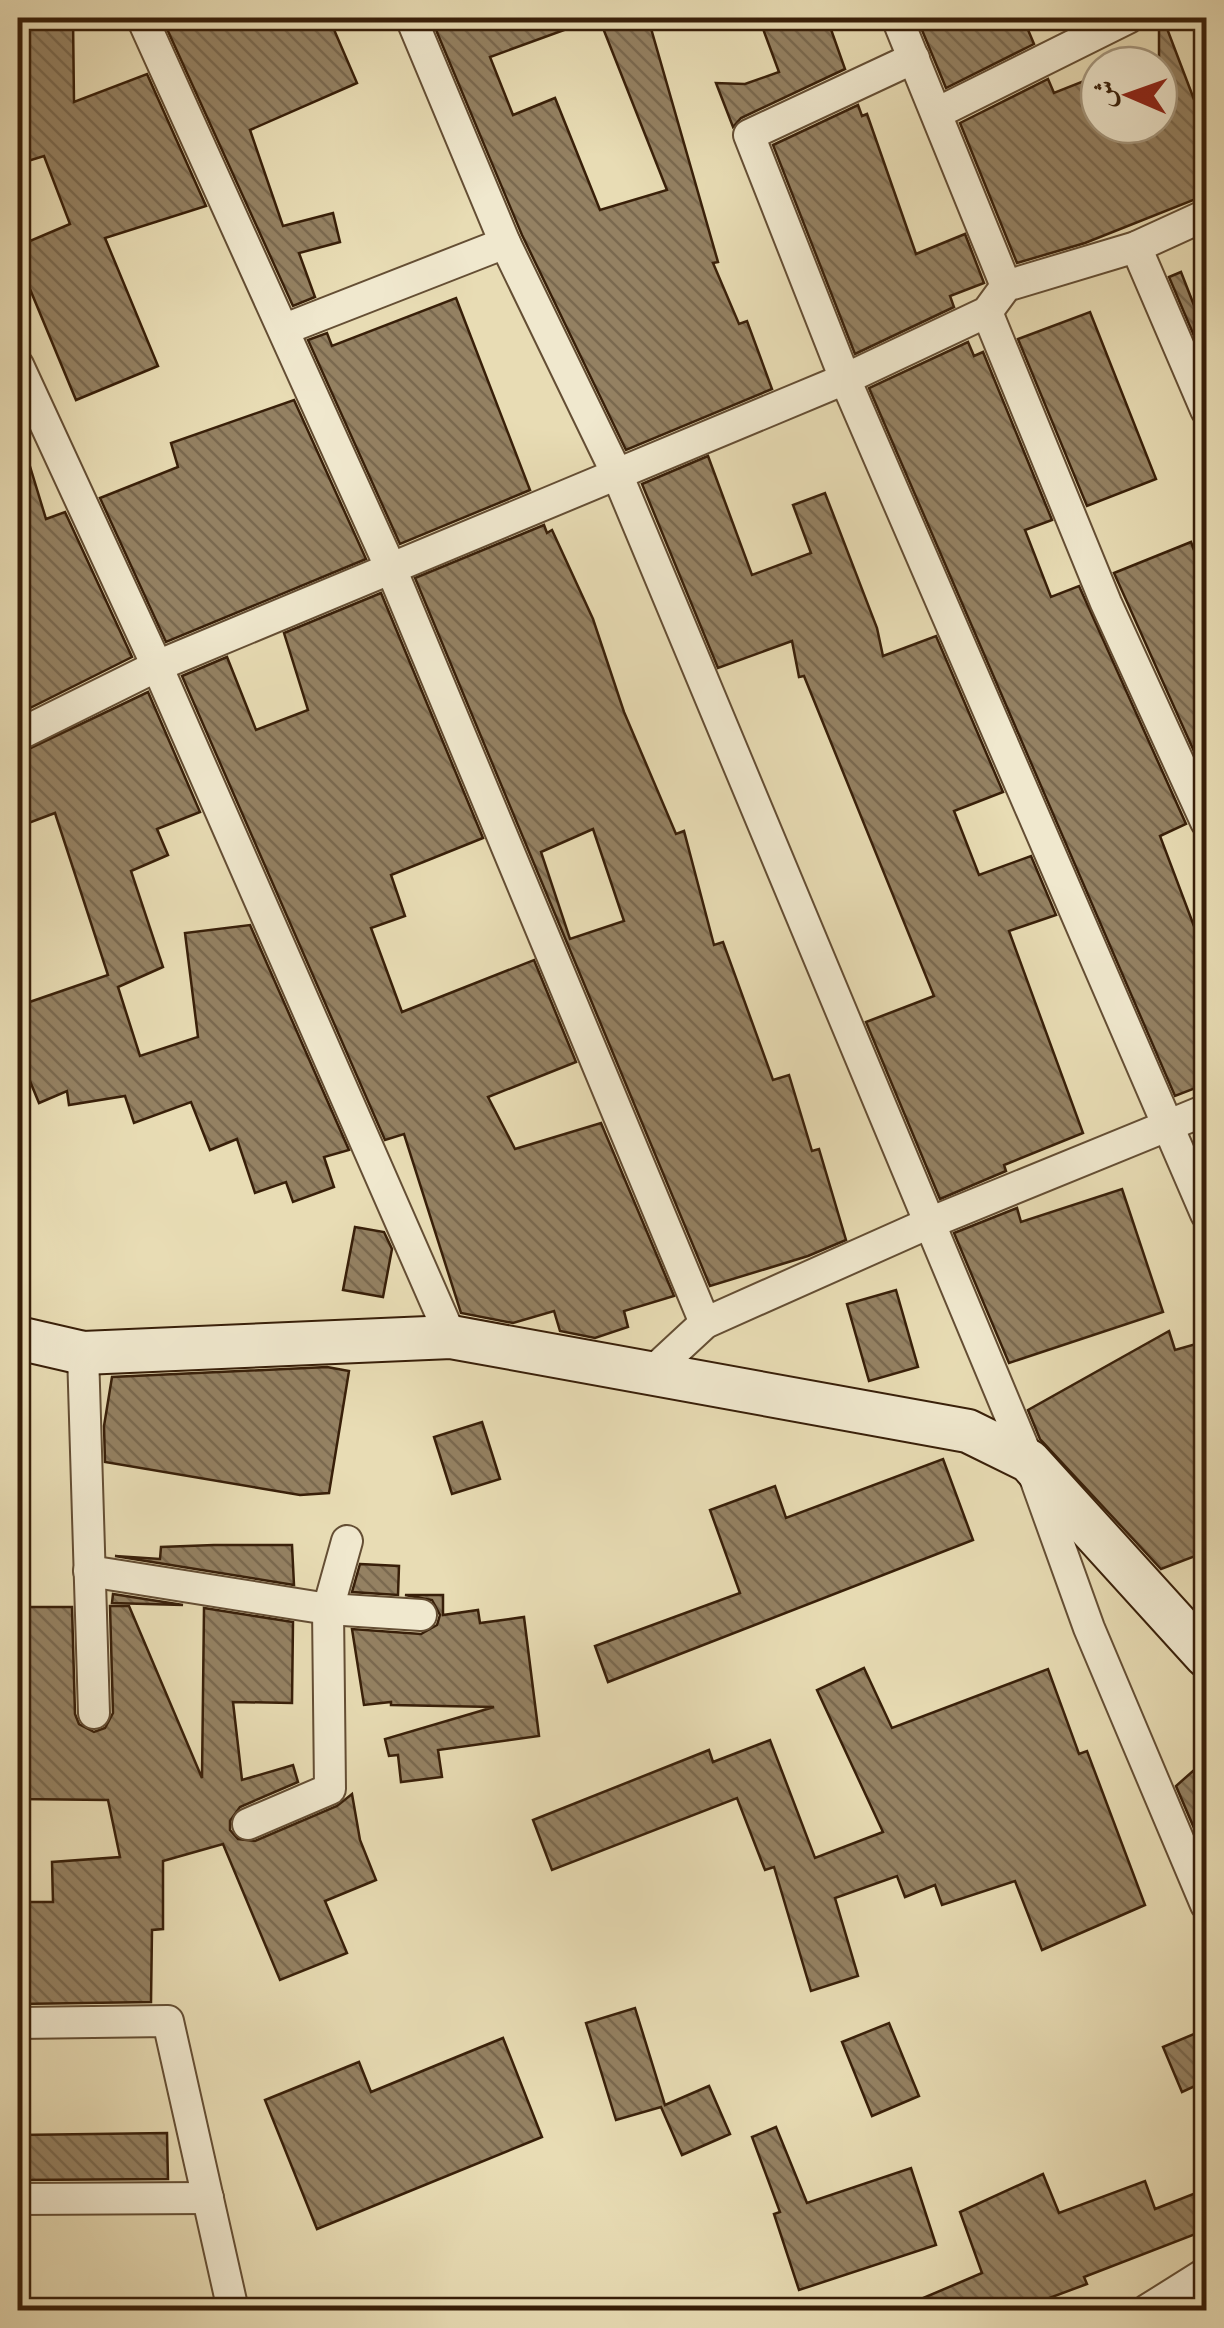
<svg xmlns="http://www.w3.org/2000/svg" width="1224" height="2328" viewBox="0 0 1224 2328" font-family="'EB Garamond',Amiri,serif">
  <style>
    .building { fill: url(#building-back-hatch); stroke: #381f09; stroke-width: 2.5; fill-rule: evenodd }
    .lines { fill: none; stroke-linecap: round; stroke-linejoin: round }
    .street-casing { stroke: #644e34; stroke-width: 34 }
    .secondary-casing { stroke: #381f09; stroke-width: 46 }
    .street { stroke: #f0e8ce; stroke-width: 30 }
    .secondary { stroke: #f0e8ce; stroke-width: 42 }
  </style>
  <defs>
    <pattern id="building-back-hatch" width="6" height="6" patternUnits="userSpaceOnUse" patternTransform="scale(2.5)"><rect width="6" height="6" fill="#948162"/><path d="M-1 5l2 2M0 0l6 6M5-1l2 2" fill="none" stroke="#7a694f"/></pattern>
  </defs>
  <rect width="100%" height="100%" fill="#e8dcb4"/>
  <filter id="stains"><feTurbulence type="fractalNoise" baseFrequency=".002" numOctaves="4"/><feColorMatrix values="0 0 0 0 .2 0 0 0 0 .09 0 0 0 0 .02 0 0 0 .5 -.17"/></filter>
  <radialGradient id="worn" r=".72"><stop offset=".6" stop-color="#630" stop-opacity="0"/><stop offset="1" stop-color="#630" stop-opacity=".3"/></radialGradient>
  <g class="building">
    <path d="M 18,18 L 73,18 L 74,102 L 147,74 L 206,206 L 105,238 L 158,366 L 76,400 L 27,282 L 18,286 L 18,246 L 70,224 L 44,156 L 18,164 Z"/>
    <path d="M 162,18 L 329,18 L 357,83 L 250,130 L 283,226 L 333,213 L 340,242 L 299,253 L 315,297 L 293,306 Z"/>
    <path d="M 431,18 L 588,18 L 589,21 L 490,57 L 513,115 L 555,98 L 600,210 L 667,190 L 599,18 L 648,18 L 718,262 L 713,263 L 739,324 L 747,321 L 772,389 L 626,450 L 522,235 Z"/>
    <path d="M 759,18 L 827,18 L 845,69 L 741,118 L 733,127 L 716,83 L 745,84 L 779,72 Z"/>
    <path d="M 917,18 L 1023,18 L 1034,44 L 946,88 Z"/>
    <path d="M 1159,18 L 1163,18 L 1195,102 L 1206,97 L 1206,195 L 1085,243 L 1017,263 L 960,123 L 1048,79 L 1054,93 L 1099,75 L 1099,125 L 1159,125 Z"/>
    <path d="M 858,105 L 862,116 L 867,114 L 916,254 L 965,234 L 984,283 L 950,296 L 954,307 L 855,354 L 773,145 Z"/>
    <path d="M 1181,272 L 1206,336 L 1206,364 L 1169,277 Z"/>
    <path d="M 456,298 L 530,490 L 400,544 L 308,340 L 327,333 L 332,346 Z"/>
    <path d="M 1090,312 L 1156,479 L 1087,506 L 1018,339 Z"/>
    <path d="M 968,342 L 974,356 L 983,352 L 1052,520 L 1025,530 L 1051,597 L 1079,586 L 1186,824 L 1160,836 L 1206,958 L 1206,1084 L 1175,1096 L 869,388 Z"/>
    <path d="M 294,400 L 366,559 L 166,642 L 100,498 L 178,467 L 171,443 Z"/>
    <path d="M 25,450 L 46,519 L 65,512 L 132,657 L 18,714 L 18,452 Z"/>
    <path d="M 708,456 L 752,575 L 811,553 L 793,505 L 825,493 L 877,628 L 883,656 L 936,636 L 1003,792 L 954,811 L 979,875 L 1031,856 L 1056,915 L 1009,931 L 1083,1133 L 1004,1165 L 1006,1171 L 940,1199 L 866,1022 L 934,996 L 804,676 L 799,677 L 792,641 L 718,668 L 642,484 Z"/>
    <path d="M 544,525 L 547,533 L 552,530 L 593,619 L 624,712 L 676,834 L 684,831 L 714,945 L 723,942 L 773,1080 L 789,1075 L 812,1151 L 819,1149 L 846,1240 L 808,1256 L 710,1286 L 415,578 ZM 593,829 L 624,921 L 570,939 L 541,852 Z"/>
    <path d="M 1191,542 L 1206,582 L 1206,778 L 1114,573 Z"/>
    <path d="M 381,593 L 483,838 L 391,875 L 405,916 L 371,928 L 402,1012 L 534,960 L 576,1062 L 488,1097 L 515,1149 L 601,1123 L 674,1296 L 624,1311 L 628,1327 L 595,1338 L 560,1331 L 554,1311 L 513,1323 L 461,1313 L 404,1134 L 385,1140 L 182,676 L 227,657 L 256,730 L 308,710 L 284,633 Z"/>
    <path d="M 148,692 L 200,812 L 157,829 L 168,855 L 131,871 L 163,967 L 118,987 L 140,1056 L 198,1037 L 185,933 L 250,925 L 349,1150 L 324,1157 L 334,1187 L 293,1202 L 286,1182 L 255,1193 L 237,1139 L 210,1150 L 191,1102 L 134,1123 L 125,1096 L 69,1105 L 67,1091 L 39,1103 L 18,1052 L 18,1006 L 108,975 L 55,813 L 18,827 L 18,754 Z"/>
    <path d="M 1122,1189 L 1163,1312 L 1009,1363 L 954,1233 L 1017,1208 L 1021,1222 Z"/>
    <path d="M 355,1227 L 384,1232 L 392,1249 L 383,1297 L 343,1290 Z"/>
    <path d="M 896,1290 L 918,1367 L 869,1381 L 847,1304 Z"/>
    <path d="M 1169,1331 L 1175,1350 L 1196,1344 L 1206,1375 L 1206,1552 L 1161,1569 L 1040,1439 L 1028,1410 Z"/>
    <path d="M 327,1367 L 349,1371 L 329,1493 L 300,1495 L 105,1462 L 104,1426 L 112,1377 Z"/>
    <path d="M 482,1422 L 500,1479 L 452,1494 L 434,1437 Z"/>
    <path d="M 943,1459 L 973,1540 L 608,1682 L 595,1646 L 740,1593 L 710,1510 L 775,1486 L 786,1518 Z"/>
    <path d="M 214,1545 L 292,1545 L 294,1585 L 115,1556 L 160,1559 L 161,1547 Z"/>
    <path d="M 360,1564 L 399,1566 L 398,1595 L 352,1592 Z"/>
    <path d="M 113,1594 L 183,1605 L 112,1603 Z"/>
    <path d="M 405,1595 L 443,1595 L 443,1615 L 478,1610 L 480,1623 L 524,1617 L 539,1736 L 438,1750 L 442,1777 L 401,1782 L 398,1755 L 389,1756 L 385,1739 L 494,1707 L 391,1705 L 391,1702 L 364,1705 L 352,1629 L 421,1634 L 437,1625 L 440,1615 L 432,1600 Z"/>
    <path d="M 110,1606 L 129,1606 L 202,1778 L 204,1608 L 293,1622 L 292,1703 L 233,1702 L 242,1780 L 293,1765 L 298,1782 L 240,1807 L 230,1821 L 230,1830 L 238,1839 L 255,1841 L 337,1806 L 352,1794 L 360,1840 L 376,1880 L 325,1901 L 347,1953 L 280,1980 L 223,1844 L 163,1861 L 163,1929 L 152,1930 L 151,2002 L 18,2004 L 22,1902 L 53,1902 L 52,1862 L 120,1857 L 108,1800 L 18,1799 L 22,1607 L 72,1607 L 75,1714 L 79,1724 L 94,1732 L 105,1728 L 113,1713 Z"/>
    <path d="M 864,1668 L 892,1728 L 1048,1669 L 1079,1754 L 1087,1751 L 1145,1905 L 1042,1950 L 1015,1881 L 942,1905 L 935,1885 L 905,1897 L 897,1876 L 835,1898 L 858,1976 L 811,1991 L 774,1867 L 765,1870 L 737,1798 L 552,1870 L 533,1820 L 709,1750 L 713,1762 L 770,1740 L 815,1858 L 883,1832 L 817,1690 Z"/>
    <path d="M 1193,1771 L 1206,1786 L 1206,1846 L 1197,1835 L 1176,1786 Z"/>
    <path d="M 635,2008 L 665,2105 L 709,2086 L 730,2134 L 682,2155 L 661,2107 L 616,2120 L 586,2023 Z"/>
    <path d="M 889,2023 L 919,2096 L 872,2116 L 842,2042 Z"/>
    <path d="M 1206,2029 L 1206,2081 L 1182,2092 L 1163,2047 Z"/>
    <path d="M 503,2038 L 542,2137 L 317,2229 L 265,2100 L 359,2062 L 371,2092 Z"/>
    <path d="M 776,2127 L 807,2203 L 911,2168 L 936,2245 L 799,2290 L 774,2214 L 780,2212 L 752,2137 Z"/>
    <path d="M 167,2133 L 168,2179 L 18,2180 L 18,2135 Z"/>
    <path d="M 1043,2174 L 1059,2213 L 1145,2181 L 1155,2209 L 1206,2189 L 1206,2230 L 1084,2277 L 1087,2284 L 1017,2310 L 895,2310 L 982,2273 L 960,2212 Z"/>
  </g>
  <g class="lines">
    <g class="street-casing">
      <g id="street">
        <path d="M 142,18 L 392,571 L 705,1323"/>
        <path d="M 411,18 L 505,243 L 617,474 L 1029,1461 L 1089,1628 L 1206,1905"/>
        <path d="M 897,18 L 1006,286"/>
        <path d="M 914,58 L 749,135 L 845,379 L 1206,1214"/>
        <path d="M 937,113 L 1128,18"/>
        <path d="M 1136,247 L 1206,410"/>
        <path d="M 987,312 L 1106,603 L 1206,822"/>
        <path d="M 285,329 L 505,243"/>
        <path d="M 18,365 L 157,666 L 451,1337"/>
        <path d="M 18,735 L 157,666 L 845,379 L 987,312 L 1006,286 L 1136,247 L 1206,215"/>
        <path d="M 83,1353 L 94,1713"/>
        <path d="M 650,1374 L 705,1323 L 927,1224 L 1206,1110"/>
        <path d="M 89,1571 L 328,1609 L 421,1615"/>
        <path d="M 248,1824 L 330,1789 L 328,1609 L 347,1541"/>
        <path d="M 18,2023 L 168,2021 L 233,2310"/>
        <path d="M 18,2199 L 208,2198"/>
        <path d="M 1147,2310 L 1206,2273"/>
      </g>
    </g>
    <g class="secondary-casing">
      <path id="secondary" d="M 18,1338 L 83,1353 L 451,1337 L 968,1431 L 1029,1461 L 1206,1656"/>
    </g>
    <use href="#street" class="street"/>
    <use href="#secondary" class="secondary"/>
  </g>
  <rect width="1224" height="2328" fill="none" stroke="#e8dcb4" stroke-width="60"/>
  <rect x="20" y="20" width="1184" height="2288" fill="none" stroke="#381f09" stroke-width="5"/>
  <rect x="30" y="30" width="1164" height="2268" fill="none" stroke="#381f09" stroke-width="2.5"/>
  <g transform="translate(1129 95) rotate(272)"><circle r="48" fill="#f0e8ce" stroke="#a6987f" stroke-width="2.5"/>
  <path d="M0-8L18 38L0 25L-18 38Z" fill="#8f2418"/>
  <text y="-15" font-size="28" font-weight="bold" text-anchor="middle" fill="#381f09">ش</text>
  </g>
  <rect width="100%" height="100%" filter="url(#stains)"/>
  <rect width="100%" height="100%" fill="url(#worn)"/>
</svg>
